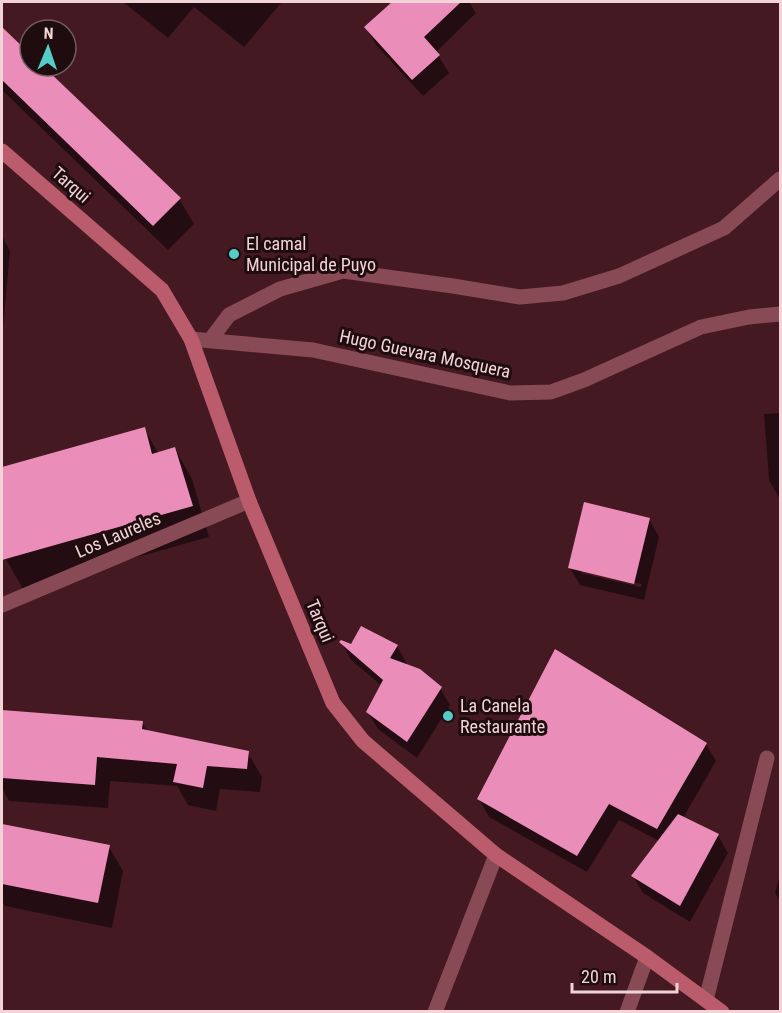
<svg xmlns="http://www.w3.org/2000/svg" width="782" height="1013" viewBox="0 0 782 1013" font-family="'Roboto Condensed',sans-serif">
  <style>
    .shadow { fill: #0007; fill-rule: evenodd }
    .building { fill: #ea8eb9 }
    .lines { fill: none; stroke-linecap: round; stroke-linejoin: round }
    .lane { stroke: #884b55; stroke-width: 15 }
    .street { stroke: #884b55; stroke-width: 15 }
    .secondary { stroke: #bb5c6c; stroke-width: 15 }
    .poi-dot { fill: #54cdc8; stroke: #1f0c0f; stroke-width: 2 }
    .labels { text-anchor: middle; stroke-width: 6; stroke-linejoin: round; paint-order: stroke }
    .street-label { font-size: 18px; fill: #f2d4d7; stroke: #1f0c0f }
    .poi-label { font-size: 18px; fill: #f2d4d7; stroke: #1f0c0f; text-anchor: start }
  </style>
  <rect width="100%" height="100%" fill="#451922"/>
  <g class="shadow">
    <path d="M 123,2 L 282,2 L 244,47 L 194,7 L 168,38 Z"/>
    <path d="M 394,2 L 469,2 L 476,13 L 436,52 L 449,73 L 423,96 L 376,45 L 366,27 Z"/>
    <path d="M 14,40 L 30,56 L 30,66 L 40,66 L 179,199 L 194,224 L 168,250 L 3,91 L 2,53 Z"/>
    <path d="M 2,236 L 10,251 L 2,338 Z"/>
    <path d="M 780,413 L 780,498 L 779,498 L 769,480 L 764,414 Z"/>
    <path d="M 144,428 L 158,453 L 175,449 L 192,479 L 209,537 L 23,589 L 6,559 L 2,545 L 2,469 Z"/>
    <path d="M 649,519 L 659,537 L 644,600 L 580,585 L 570,568 ZM 581,570 L 642,584 L 641,587 L 581,573 Z"/>
    <path d="M 341,642 L 352,646 L 397,646 L 407,664 L 406,665 L 440,688 L 450,705 L 417,758 L 378,729 L 367,712 L 382,686 L 351,660 Z"/>
    <path d="M 2,712 L 142,723 L 147,731 L 248,753 L 262,777 L 260,792 L 220,789 L 216,811 L 188,805 L 177,786 L 110,781 L 108,808 L 9,801 L 2,788 Z"/>
    <path d="M 706,744 L 716,761 L 683,818 L 718,836 L 728,853 L 690,922 L 643,893 L 633,876 L 659,841 L 619,820 L 587,872 L 489,817 L 479,799 Z"/>
    <path d="M 2,825 L 109,847 L 123,871 L 112,928 L 5,906 L 2,901 Z"/>
    <path d="M 780,875 L 780,901 L 775,893 Z"/>
  </g>
  <g class="building">
    <path d="M 392,2 L 461,2 L 424,37 L 440,55 L 412,80 L 364,27 Z"/>
    <path d="M 2,27 L 30,54 L 30,66 L 43,66 L 181,198 L 153,226 L 2,80 Z"/>
    <path d="M 145,427 L 152,454 L 175,447 L 193,506 L 2,560 L 2,467 Z"/>
    <path d="M 584,502 L 650,518 L 634,584 L 568,568 Z"/>
    <path d="M 361,626 L 398,645 L 390,658 L 420,669 L 442,687 L 407,742 L 366,712 L 383,680 L 339,642 L 341,640 L 351,644 Z"/>
    <path d="M 555,649 L 707,743 L 657,829 L 609,804 L 577,856 L 477,799 Z"/>
    <path d="M 2,710 L 143,721 L 142,729 L 249,751 L 247,769 L 207,766 L 203,788 L 173,782 L 177,764 L 97,757 L 95,785 L 2,778 Z"/>
    <path d="M 678,814 L 719,834 L 680,906 L 631,876 Z"/>
    <path d="M 2,824 L 110,845 L 98,903 L 2,884 Z"/>
  </g>
  <g class="lines">
    <path class="lane" d="M 211,339 L 229,315 L 280,289 L 343,271 L 453,286 L 520,297 L 563,293 L 619,276 L 724,228 L 780,179"/>
    <g class="street">
      <path d="M 191,339 L 313,350 L 510,393 L 551,392 L 584,380 L 701,327 L 749,317 L 780,314"/>
      <path d="M 2,605 L 249,501"/>
      <path d="M 706,1000 L 767,758"/>
      <path d="M 435,1012 L 496,855"/>
      <path d="M 627,1012 L 647,957"/>
    </g>
    <path class="secondary" d="M 2,151 L 162,290 L 191,339 L 249,501 L 333,703 L 363,741 L 496,855 L 647,957 L 722,1012"/>
  </g>
  <g class="poi-dot">
    <circle cx="234" cy="254" r="6"/>
    <circle cx="448" cy="716" r="6"/>
  </g>
  <g class="labels">
    <g class="street-label">
      <text transform="translate(71 185) rotate(41)" y="6">Tarqui</text>
      <text transform="translate(425 354) rotate(12)" y="6">Hugo Guevara Mosquera</text>
      <text transform="translate(118 535) rotate(-23)" y="6">Los Laureles</text>
      <text transform="translate(320 621) rotate(67)" y="6">Tarqui</text>
    </g>
    <g class="poi-label">
      <text x="246" y="250">El camal<tspan x="246" dy="21">Municipal de Puyo</tspan></text>
      <text x="460" y="712">La Canela<tspan x="460" dy="21">Restaurante</tspan></text>
    </g>
  </g>
  <rect width="782" height="1013" fill="none" stroke="#f2d4d7" stroke-width="6"/>
  <g transform="translate(48 48) rotate(2)"><circle r="28" fill="#1f0c0f" stroke="#735c5f" stroke-width="1.5"/>
  <path d="M0-4.5L10 22L0 15L-10 22Z" fill="#54cdc8"/>
  <text y="-9" font-size="16" font-weight="bold" text-anchor="middle" fill="#f2d4d7">N</text>
  </g>
  <path d="M572 983v9h105v-9" fill="none" stroke="#f2d4d7" stroke-width="3"/>
  <text x="581" y="983" font-size="18" fill="#f2d4d7" stroke="#1f0c0f" stroke-width="4.5" paint-order="stroke">20 m</text>
</svg>
